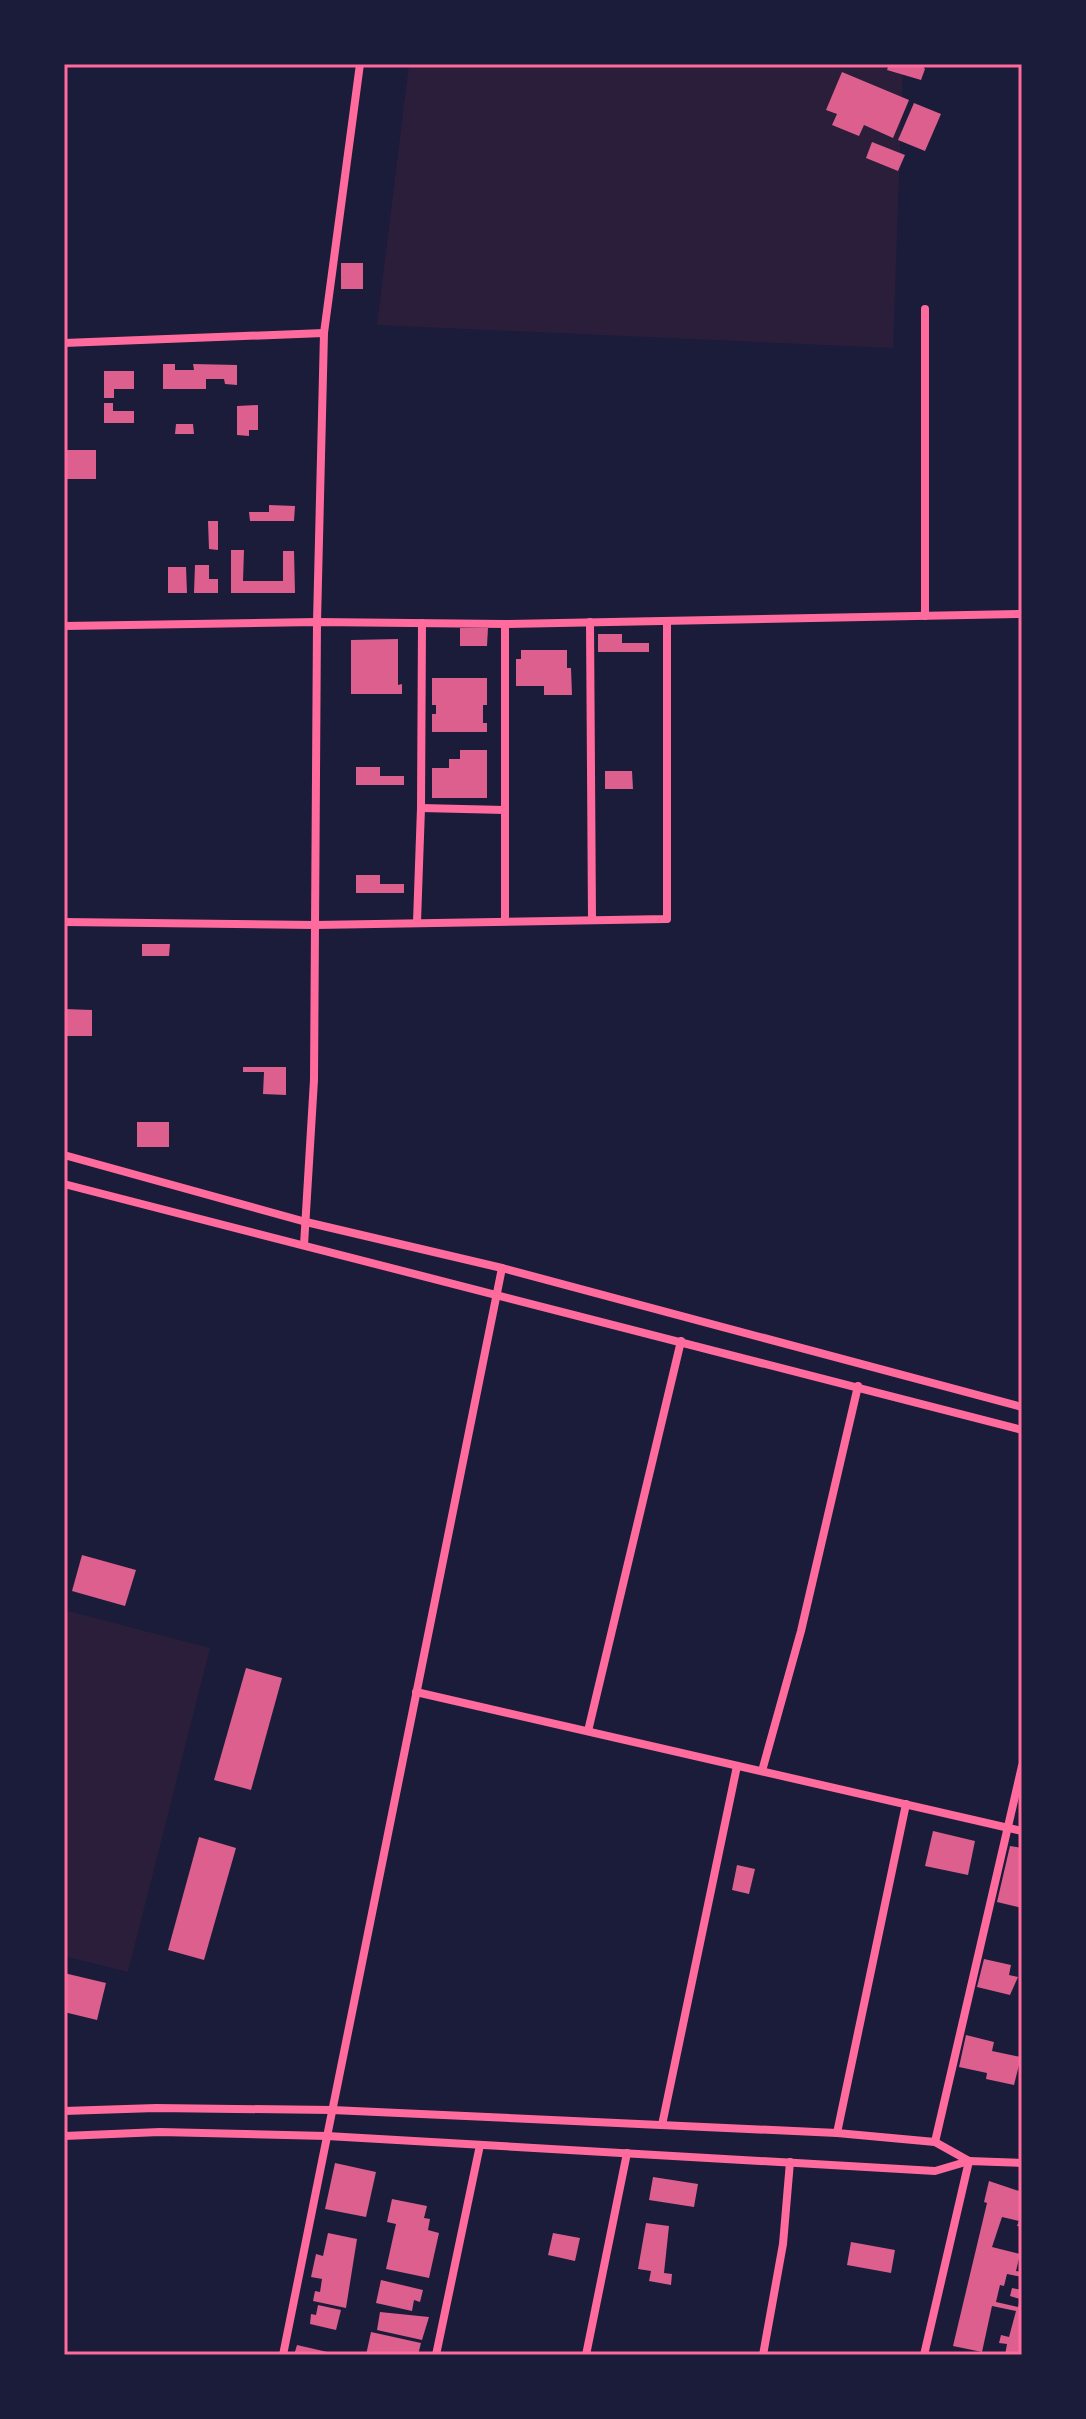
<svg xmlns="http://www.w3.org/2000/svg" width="1086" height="2419" viewBox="0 0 1086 2419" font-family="Arial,sans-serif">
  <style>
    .green { fill: #2a1e3b }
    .building { fill: #dd5f8e }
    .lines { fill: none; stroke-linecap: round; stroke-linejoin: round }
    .minor { stroke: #ff6b9d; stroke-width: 8 }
    .neatline { fill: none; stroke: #ff6b9d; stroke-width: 3 }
  </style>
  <rect width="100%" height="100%" fill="#1b1b3a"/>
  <g class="green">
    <path d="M 409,64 L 903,64 L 893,348 L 377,325 Z"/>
    <path d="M 64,1610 L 210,1648 L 128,1972 L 64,1956 Z"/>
  </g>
  <g class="building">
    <path d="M 889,64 L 921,64 L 925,69 L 921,80 L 887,70 Z"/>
    <path d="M 842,72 L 909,100 L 893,138 L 864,125 L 859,136 L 832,125 L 837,114 L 826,110 Z"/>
    <path d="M 914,103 L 941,114 L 925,151 L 898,140 Z"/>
    <path d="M 872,142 L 905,155 L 898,171 L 866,158 Z"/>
    <rect x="341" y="263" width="22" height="26"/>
    <path d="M 163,364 L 175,364 L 175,370 L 194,370 L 193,364 L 237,365 L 237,385 L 225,384 L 224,379 L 206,379 L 206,389 L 163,389 Z"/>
    <path d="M 104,371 L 134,371 L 134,389 L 114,389 L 114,398 L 104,398 Z"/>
    <path d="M 104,403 L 113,403 L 113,411 L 134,411 L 134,423 L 104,423 Z"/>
    <path d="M 258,405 L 258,430 L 249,430 L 249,436 L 237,435 L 237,406 Z"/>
    <path d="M 176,424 L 193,424 L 194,434 L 175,434 Z"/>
    <rect x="64" y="450" width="32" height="29"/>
    <path d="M 269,505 L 295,506 L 294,521 L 250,521 L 249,512 L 269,512 Z"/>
    <path d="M 208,521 L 218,521 L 218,550 L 209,549 Z"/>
    <path d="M 231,550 L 244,550 L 243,581 L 283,581 L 283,551 L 294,551 L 295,593 L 231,593 Z"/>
    <path d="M 195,565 L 209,565 L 209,579 L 218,579 L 218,593 L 194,593 Z"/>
    <path d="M 168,567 L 186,567 L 187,593 L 168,593 Z"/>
    <path d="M 460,628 L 488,628 L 487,646 L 460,646 Z"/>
    <path d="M 598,634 L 622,634 L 622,643 L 649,643 L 649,652 L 598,652 Z"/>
    <path d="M 398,639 L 398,685 L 402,684 L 402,694 L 351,694 L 351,640 Z"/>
    <path d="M 521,650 L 567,650 L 567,668 L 571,668 L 572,695 L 544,695 L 544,686 L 516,686 L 516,659 L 521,659 Z"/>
    <path d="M 432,678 L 487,678 L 487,705 L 483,705 L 483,723 L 487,723 L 487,732 L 432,732 L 432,714 L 436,714 L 436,705 L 432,705 Z"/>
    <path d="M 460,750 L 487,750 L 487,798 L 432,798 L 432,768 L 449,768 L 449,759 L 460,759 Z"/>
    <path d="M 356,767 L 380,767 L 380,776 L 404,776 L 404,785 L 356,785 Z"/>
    <path d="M 605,771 L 632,771 L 633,789 L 605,789 Z"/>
    <path d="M 356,875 L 380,875 L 380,884 L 404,884 L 404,893 L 356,893 Z"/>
    <path d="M 142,944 L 170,944 L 169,956 L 142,956 Z"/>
    <path d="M 64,1009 L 92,1010 L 92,1036 L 64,1036 Z"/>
    <path d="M 243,1067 L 286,1067 L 286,1095 L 263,1094 L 264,1072 L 243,1072 Z"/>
    <rect x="137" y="1122" width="32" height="25"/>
    <path d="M 82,1555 L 136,1570 L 125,1606 L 72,1591 Z"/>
    <path d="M 246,1668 L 282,1678 L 251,1790 L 214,1780 Z"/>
    <path d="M 933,1831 L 975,1841 L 968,1875 L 925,1866 Z"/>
    <path d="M 199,1837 L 236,1848 L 204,1960 L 168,1950 Z"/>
    <path d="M 1010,1846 L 1022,1848 L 1022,1908 L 997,1902 Z"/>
    <path d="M 737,1865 L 755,1869 L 749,1894 L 732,1890 Z"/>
    <path d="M 984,1959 L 1011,1965 L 1009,1975 L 1018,1977 L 1010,1995 L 977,1987 Z"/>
    <path d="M 64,1973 L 106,1983 L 97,2020 L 64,2012 Z"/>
    <path d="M 966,2035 L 994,2042 L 992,2051 L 1021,2057 L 1014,2085 L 986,2079 L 987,2073 L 959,2067 Z"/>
    <path d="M 335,2163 L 376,2172 L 366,2217 L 325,2209 Z"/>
    <path d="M 653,2177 L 698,2184 L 694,2207 L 649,2200 Z"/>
    <path d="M 989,2181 L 1022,2192 L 1022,2227 L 1017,2226 L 1019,2221 L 1002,2217 L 992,2247 L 1020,2254 L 1016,2271 L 1022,2272 L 1022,2277 L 1007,2274 L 1004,2286 L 1000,2285 L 996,2302 L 1018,2307 L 1020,2299 L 1010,2296 L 1012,2288 L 1022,2290 L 1022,2355 L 1005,2355 L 1007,2344 L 999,2343 L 1001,2335 L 1009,2337 L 1016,2311 L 992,2306 L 982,2352 L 953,2346 L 987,2203 L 984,2202 Z"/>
    <path d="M 392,2199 L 427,2206 L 424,2218 L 430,2219 L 428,2230 L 439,2233 L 429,2278 L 386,2269 L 396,2224 L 387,2222 Z"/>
    <path d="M 646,2223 L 669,2226 L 664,2273 L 672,2274 L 671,2285 L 649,2281 L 651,2271 L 638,2269 Z"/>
    <path d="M 328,2233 L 357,2239 L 346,2308 L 313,2301 L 315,2291 L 320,2292 L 322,2279 L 311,2277 L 316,2254 L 323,2256 Z"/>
    <path d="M 553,2233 L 580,2238 L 575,2261 L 548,2255 Z"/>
    <path d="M 851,2242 L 895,2250 L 891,2273 L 847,2265 Z"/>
    <path d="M 381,2280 L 423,2290 L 420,2302 L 414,2300 L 412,2311 L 376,2303 Z"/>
    <path d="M 318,2305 L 341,2310 L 336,2330 L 310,2324 L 311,2314 L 316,2315 Z"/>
    <path d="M 380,2312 L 429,2317 L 422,2340 L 377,2330 Z"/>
    <path d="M 371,2332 L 421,2343 L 418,2355 L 366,2355 Z"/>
    <path d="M 297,2345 L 336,2354 L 336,2355 L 294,2355 Z"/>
  </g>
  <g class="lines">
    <g class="minor">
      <path d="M 64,343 L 324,333"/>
      <path d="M 925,616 L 925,309"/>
      <path d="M 590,622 L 592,919"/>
      <path d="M 64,626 L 317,622 L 505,624 L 1022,614"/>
      <path d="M 421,808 L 505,810"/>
      <path d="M 505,920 L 505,624"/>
      <path d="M 64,922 L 315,925 L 667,919 L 667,621"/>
      <path d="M 417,922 L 421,808 L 422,623"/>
      <path d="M 64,1155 L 306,1222 L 502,1268 L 1022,1407"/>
      <path d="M 64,1184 L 1022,1430"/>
      <path d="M 304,1245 L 314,1080 L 317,622 L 324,333 L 360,64"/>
      <path d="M 416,1692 L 1022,1831"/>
      <path d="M 588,1731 L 681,1341"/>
      <path d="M 762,1771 L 801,1631 L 858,1386"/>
      <path d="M 64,2111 L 156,2108 L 332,2110 L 837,2133 L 935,2142 L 969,2161"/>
      <path d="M 662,2125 L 737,1766"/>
      <path d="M 837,2133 L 906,1804"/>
      <path d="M 64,2136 L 160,2132 L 327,2136 L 935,2171 L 969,2161 L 1022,2163"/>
      <path d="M 935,2142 L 1022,1766"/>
      <path d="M 283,2355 L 502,1268"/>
      <path d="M 436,2355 L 480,2145"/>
      <path d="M 586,2355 L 627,2153"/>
      <path d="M 763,2355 L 783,2244 L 790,2162"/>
      <path d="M 924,2355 L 969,2161"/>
    </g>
  </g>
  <rect width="1086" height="2419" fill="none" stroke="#1b1b3a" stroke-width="132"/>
  <rect x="66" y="66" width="954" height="2287" class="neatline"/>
</svg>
